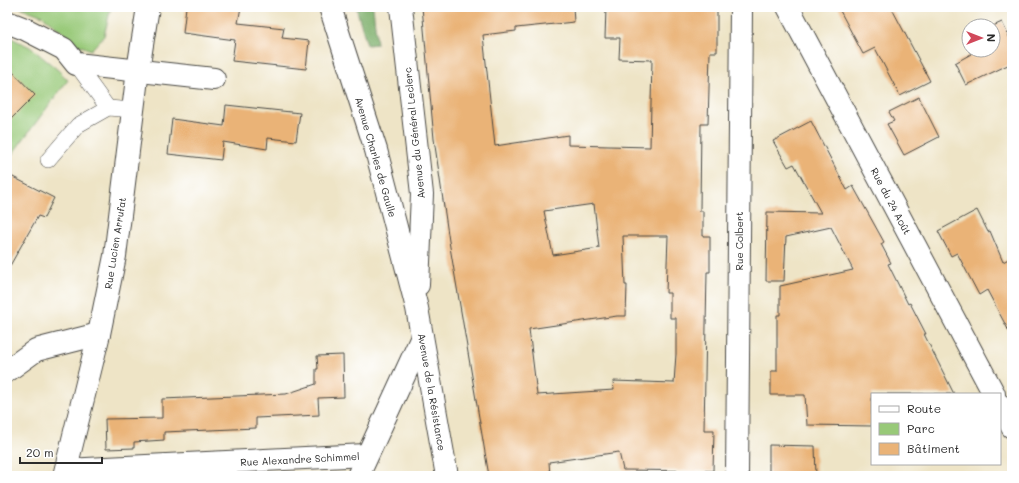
<svg xmlns="http://www.w3.org/2000/svg" width="1019" height="483" viewBox="0 0 1019 483" font-family="Mali,sans-serif">
  <style>
    .green { fill: #98c978; stroke: #627a52 }
    .forest { fill: #7aad68; stroke: #526c4a }
    .building { fill: #eab377; fill-rule: evenodd }
    .lines { fill: none; stroke-linecap: round; stroke-linejoin: round }
    .lane-casing { stroke: #484742; stroke-width: 16 }
    .street-casing { stroke: #484742; stroke-width: 24 }
    .secondary-casing { stroke: #484742; stroke-width: 24 }
    .lane { stroke: #fff; stroke-width: 15 }
    .street { stroke: #fff; stroke-width: 22 }
    .secondary { stroke: #fff; stroke-width: 22 }
    .labels { text-anchor: middle; stroke-width: 4; stroke-linejoin: round; paint-order: stroke }
    .street-label { font-size: 10px; fill: #2b2b2b; stroke: #fff }
  </style>
  <rect width="100%" height="100%" fill="#fff"/>
  <filter id="ink" filterUnits="userSpaceOnUse"><feTurbulence type="fractalNoise" baseFrequency=".025" numOctaves="2"/><feDisplacementMap in="SourceGraphic" scale="8" xChannelSelector="R" yChannelSelector="G"/><feConvolveMatrix kernelMatrix="1 2 1 2 8 2 1 2 1" color-interpolation-filters="sRGB"/></filter>
  <filter id="wash" filterUnits="userSpaceOnUse"><feTurbulence type="fractalNoise" baseFrequency=".012" numOctaves="4" result="noise"/><feDisplacementMap in="SourceGraphic" scale="16" xChannelSelector="R" yChannelSelector="G"/><feGaussianBlur stdDeviation="0.9" result="paint"/><feColorMatrix in="noise" values="0 0 0 0 0 0 0 0 0 0 0 0 0 0 0 0 0 1.4 0 .05"/><feComposite in="paint" operator="in"/></filter>
  <g filter="url(#wash)">
    <rect width="100%" height="100%" fill="#eee4c6"/>
    <g class="green">
      <path d="M 19,7 L 111,7 L 104,36 L 91,50 L 76,44 L 43,16 Z"/>
      <path d="M 7,36 L 30,47 L 58,70 L 68,80 L 7,161 Z"/>
    </g>
    <path class="forest" d="M 356,7 L 373,7 L 377,44 L 367,45 Z"/>
    <g id="blocks">
      <g class="building">
        <path d="M 186,7 L 241,7 L 238,23 L 284,28 L 282,38 L 309,41 L 306,69 L 232,61 L 235,40 L 183,33 Z"/>
        <path d="M 422,7 L 573,7 L 574,22 L 516,28 L 516,31 L 483,35 L 495,146 L 568,135 L 568,145 L 650,147 L 652,60 L 619,59 L 620,38 L 605,38 L 606,8 L 658,9 L 658,7 L 706,7 L 706,10 L 717,10 L 717,52 L 710,52 L 708,124 L 701,124 L 700,210 L 698,211 L 703,211 L 703,236 L 710,236 L 710,272 L 707,272 L 704,430 L 714,430 L 713,471 L 623,470 L 619,452 L 549,462 L 550,476 L 489,476 L 449,241 L 434,139 ZM 594,204 L 599,248 L 553,255 L 544,211 ZM 623,236 L 668,236 L 666,293 L 670,293 L 670,318 L 676,318 L 676,354 L 674,383 L 613,381 L 614,390 L 537,395 L 529,329 L 617,316 L 626,316 L 627,285 L 625,285 Z"/>
        <path d="M 838,7 L 891,7 L 930,81 L 900,96 L 875,48 L 863,54 Z"/>
        <path d="M 1002,22 L 1012,43 L 1012,63 L 966,85 L 955,63 L 971,54 L 969,50 L 993,50 L 993,26 Z"/>
        <path d="M 7,66 L 35,95 L 7,123 Z"/>
        <path d="M 919,97 L 939,137 L 904,155 L 887,124 L 894,121 L 889,112 Z"/>
        <path d="M 226,105 L 300,113 L 296,141 L 268,138 L 267,149 L 223,142 L 221,160 L 168,154 L 172,119 L 224,126 Z"/>
        <path d="M 811,121 L 847,190 L 853,186 L 884,242 L 881,244 L 891,263 L 888,264 L 908,304 L 910,303 L 926,334 L 924,334 L 954,394 L 872,394 L 872,426 L 807,425 L 805,395 L 771,395 L 771,371 L 777,371 L 777,315 L 780,315 L 780,286 L 853,270 L 831,227 L 786,237 L 784,281 L 766,281 L 767,212 L 821,213 L 794,164 L 788,167 L 773,141 Z"/>
        <path d="M 7,174 L 54,198 L 44,218 L 38,216 L 7,271 Z"/>
        <path d="M 977,210 L 988,232 L 990,231 L 1003,262 L 1012,257 L 1012,337 L 987,290 L 979,295 L 957,253 L 951,256 L 938,231 Z"/>
        <path d="M 343,355 L 344,397 L 318,398 L 319,415 L 256,418 L 256,428 L 164,432 L 164,440 L 134,442 L 134,448 L 106,449 L 105,419 L 162,418 L 162,399 L 286,394 L 316,384 L 316,369 L 318,369 L 317,356 Z"/>
        <path d="M 769,445 L 815,446 L 816,476 L 769,476 Z"/>
      </g>
    </g>
  </g>
  <g filter="url(#ink)">
    <use href="#blocks" fill-opacity="0" stroke="#484742" stroke-width="1"/>
    <g class="lines">
      <g class="lane-casing">
        <g id="lane">
          <path d="M 76,64 L 108,108"/>
          <path d="M 48,160 L 78,125 L 108,108 L 133,110"/>
        </g>
      </g>
      <g class="street-casing">
        <g id="street">
          <path d="M 788,7 L 994,394"/>
          <path d="M 7,22 L 25,29 L 64,49 L 76,64 L 214,79"/>
          <path d="M 7,371 L 36,350 L 99,334"/>
          <path d="M 1000,405 L 1012,427"/>
          <path d="M 66,470 L 366,455"/>
          <path d="M 737,476 L 741,7"/>
        </g>
      </g>
      <g class="secondary-casing">
        <g id="secondary">
          <path d="M 330,7 L 376,150 L 417,308 L 447,476"/>
          <path d="M 401,7 L 422,194 L 418,285"/>
          <path d="M 64,476 L 99,334 L 115,256 L 138,70 L 148,7"/>
          <path d="M 358,476 L 422,337"/>
        </g>
      </g>
      <use href="#lane" class="lane"/>
      <use href="#street" class="street"/>
      <use href="#secondary" class="secondary"/>
    </g>
  </g>
  <g class="labels">
    <g class="street-label">
      <text transform="translate(414 133) rotate(-96)" y="4">Avenue du Général Leclerc</text>
      <text transform="translate(376 157) rotate(74)" y="4">Avenue Charles de Gaulle</text>
      <text transform="translate(891 201) rotate(62)" y="4">Rue du 24 Août</text>
      <text transform="translate(739 241) rotate(-90)" y="4">Rue Colbert</text>
      <text transform="translate(115 243) rotate(-81)" y="4">Rue Lucien Arrufat</text>
      <text transform="translate(432 392) rotate(80)" y="4">Avenue de la Résistance</text>
      <text transform="translate(300 459) rotate(-3)" y="4">Rue Alexandre Schimmel</text>
    </g>
  </g>
  <rect width="1019" height="483" fill="none" stroke="#fff" stroke-width="24"/>
  <rect x="871" y="393" width="130" height="72" fill="#ffffff" stroke="#aaaaaa"/>
  <rect x="879" y="406" width="20" height="6" fill="#ffffff" stroke="#aaaaaa"/>
  <text x="907" y="413" font-size="12" fill="#2b2b2b">Route</text>
  <rect x="879" y="423" width="20" height="12" fill="#98c978" stroke="#aaaaaa"/>
  <text x="907" y="433" font-size="12" fill="#2b2b2b">Parc</text>
  <rect x="879" y="443" width="20" height="12" fill="#eab377" stroke="#aaaaaa"/>
  <text x="907" y="453" font-size="12" fill="#2b2b2b">Bâtiment</text>
  <g transform="translate(981 38) rotate(90)"><circle r="19" fill="#ffffff" stroke="#aaaaaa"/>
  <path d="M0-3L7 15L0 10L-7 15Z" fill="#d1495b"/>
  <text y="-6" font-size="11" font-weight="bold" text-anchor="middle" fill="#2b2b2b">N</text>
  </g>
  <path d="M20 457v6h82v-6" fill="none" stroke="#2b2b2b" stroke-width="2"/>
  <text x="26" y="457" font-size="12" fill="#2b2b2b" stroke="#ffffff" stroke-width="3" paint-order="stroke">20 m</text>
</svg>
